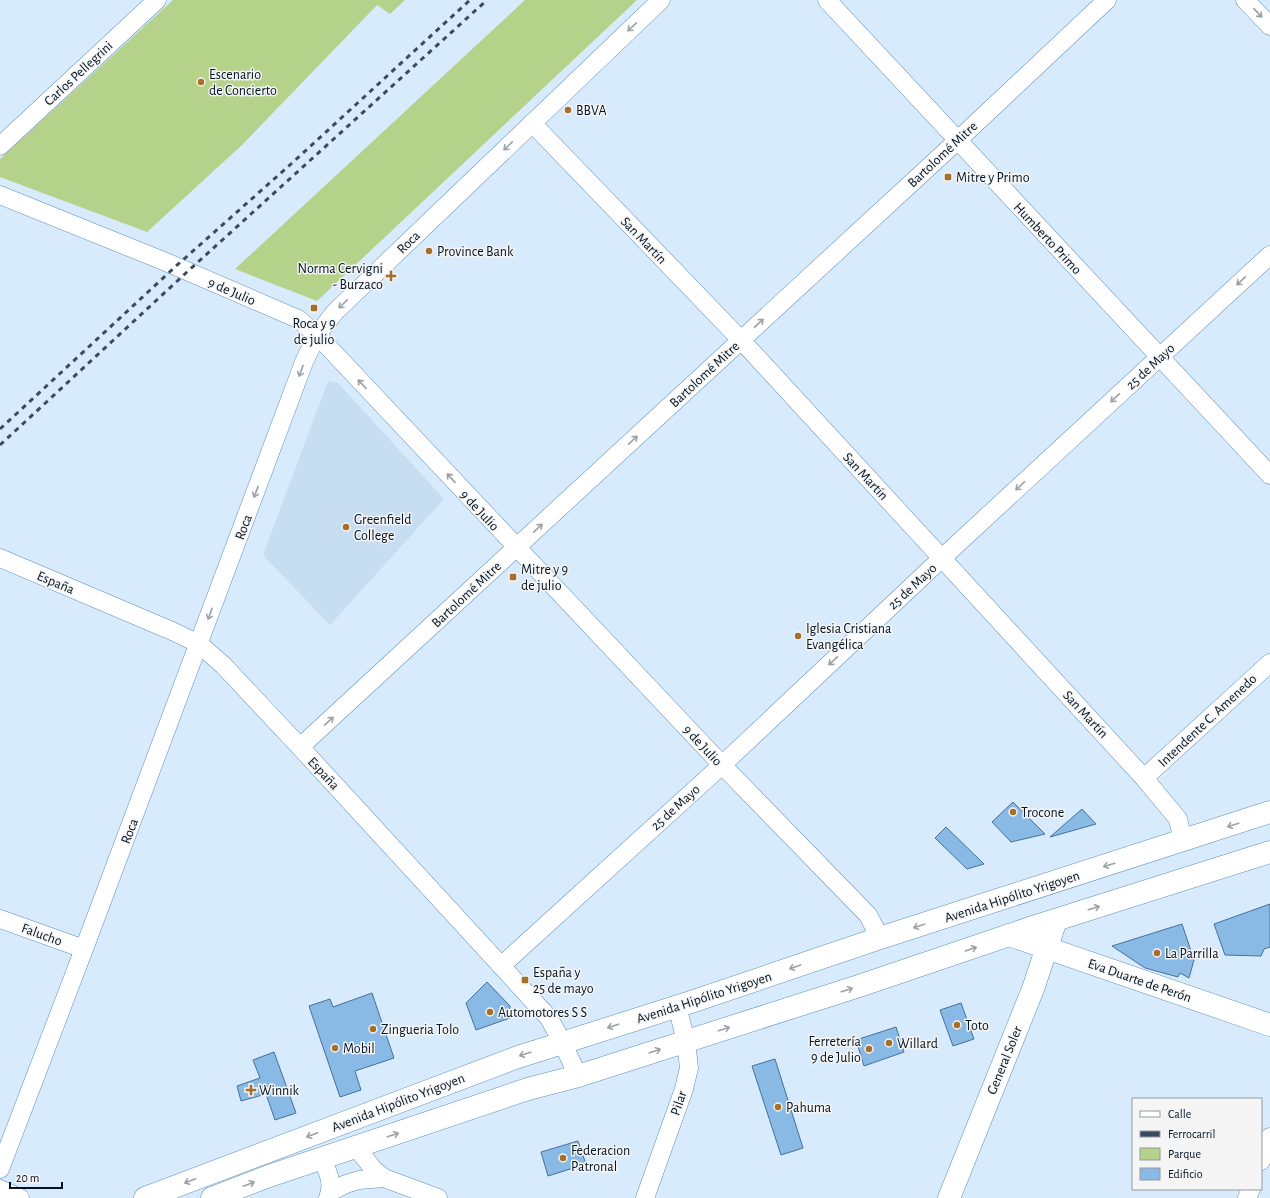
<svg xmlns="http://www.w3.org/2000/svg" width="1270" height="1198" viewBox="0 0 1270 1198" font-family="'Alegreya Sans',sans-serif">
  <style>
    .built { fill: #c7ddf1 }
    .green { fill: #b4d289 }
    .building { fill: #89b9e5; stroke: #44719a }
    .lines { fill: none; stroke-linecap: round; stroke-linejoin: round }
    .minor-casing { stroke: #608fb9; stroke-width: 19 }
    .tertiary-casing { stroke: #608fb9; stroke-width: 23 }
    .primary-casing { stroke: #608fb9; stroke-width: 23 }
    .minor { stroke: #fff; stroke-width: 18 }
    .tertiary { stroke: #fff; stroke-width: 22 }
    .primary { stroke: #fff; stroke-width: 22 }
    .rail { stroke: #3a4c5b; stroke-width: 3; stroke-dasharray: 5 5; stroke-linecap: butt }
    .oneway { stroke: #9aa1a7 }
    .poi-dot { fill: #a66d2b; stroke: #f5f5f5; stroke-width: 1.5 }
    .labels { text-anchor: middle; stroke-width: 3; stroke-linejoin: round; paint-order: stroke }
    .street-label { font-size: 14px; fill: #021322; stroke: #f5f5f5 }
    .poi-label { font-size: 14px; fill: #021322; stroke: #f5f5f5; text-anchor: start }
  </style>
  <rect width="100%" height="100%" fill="#d7ebfd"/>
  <path class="built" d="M 328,381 L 338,383 L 444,499 L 330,625 L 263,555 Z"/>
  <g class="green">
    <path d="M 173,0 L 405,0 L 390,14 L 377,5 L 242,145 L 147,232 L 0,177 L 0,159 Z"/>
    <path d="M 525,0 L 637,0 L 317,301 L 235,269 Z"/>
  </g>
  <g class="building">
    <path d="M 1013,802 L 1045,834 L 1011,842 L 992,822 Z"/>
    <path d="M 1082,809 L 1096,824 L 1050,837 Z"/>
    <path d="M 946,827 L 984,864 L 967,869 L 935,838 Z"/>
    <path d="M 1270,904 L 1270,947 L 1264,949 L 1261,956 L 1225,955 L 1214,924 Z"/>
    <path d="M 1182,924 L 1194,960 L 1189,978 L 1180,973 L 1178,977 L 1145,968 L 1112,946 Z"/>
    <path d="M 487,982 L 510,1006 L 510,1018 L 476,1030 L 466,1003 Z"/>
    <path d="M 372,993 L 394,1058 L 355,1071 L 361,1090 L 340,1097 L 309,1006 L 330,999 L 333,1007 Z"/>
    <path d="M 961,1003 L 974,1039 L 953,1046 L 940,1010 Z"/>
    <path d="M 896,1027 L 904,1052 L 864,1066 L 856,1040 Z"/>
    <path d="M 274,1052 L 296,1113 L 275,1120 L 266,1094 L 241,1101 L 237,1086 L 260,1078 L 253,1060 Z"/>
    <path d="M 775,1059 L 803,1148 L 781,1155 L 752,1066 Z"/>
    <path d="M 578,1141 L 586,1164 L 548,1176 L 541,1152 Z"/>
  </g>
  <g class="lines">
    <g class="minor-casing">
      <g id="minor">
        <path d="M 827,0 L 1270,475"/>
        <path d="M 1245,0 L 1270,26"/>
        <path d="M 532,123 L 741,340 L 1144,778 L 1178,819 L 1183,841"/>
        <path d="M 0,146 L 157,0"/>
        <path d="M 0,195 L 166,262 L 298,319 L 317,335 L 722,765 L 868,915 L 880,938"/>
        <path d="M 0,558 L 172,631 L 199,644 L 223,665 L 300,747 L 549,1018 L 562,1042 L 578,1076"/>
        <path d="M 300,747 L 958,140 L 1107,0"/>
        <path d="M 1144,778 L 1270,663"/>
        <path d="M 0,919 L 84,949"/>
        <path d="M 501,966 L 722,765 L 942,558 L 1270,255"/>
        <path d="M 356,1147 L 374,1170 L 384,1178 L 438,1198"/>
        <path d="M 322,1159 C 328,1172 334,1183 328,1198"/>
        <path d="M 1261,1161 L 1270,1137"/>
        <path d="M 0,1169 L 84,949 L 304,362 L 317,335 L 335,312 L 661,0"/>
        <path d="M 0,1189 L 20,1198"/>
        <path d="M 330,1192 L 346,1184 L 359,1180 L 384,1178"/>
        <path d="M 645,1198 L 684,1089 L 689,1068 L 686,1041 L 677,1006"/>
        <path d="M 1247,1198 L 1251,1189"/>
      </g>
    </g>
    <g class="tertiary-casing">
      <g id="tertiary">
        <path d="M 1009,935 L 1270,1025"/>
        <path d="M 949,1198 L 1033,989 L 1056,920"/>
      </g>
    </g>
    <g class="primary-casing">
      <g id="primary">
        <path d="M 145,1198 L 518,1057 L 691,1002 L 880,938 L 1270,812"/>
        <path d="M 212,1198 L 269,1176 L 528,1089 L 578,1076 L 859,986 L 1030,928 L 1270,852"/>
      </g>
    </g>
    <use href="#minor" class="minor"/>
    <use href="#tertiary" class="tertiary"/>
    <use href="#primary" class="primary"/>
    <g class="rail">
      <path d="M 0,429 L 175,267 L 291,164 L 470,0"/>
      <path d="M 0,445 L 187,272 L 487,0"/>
    </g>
  </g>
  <defs><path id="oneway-shaft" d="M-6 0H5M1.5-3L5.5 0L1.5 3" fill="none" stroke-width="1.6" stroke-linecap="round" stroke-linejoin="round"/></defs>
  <g class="oneway">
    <use href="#oneway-shaft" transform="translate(1258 13) rotate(47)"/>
    <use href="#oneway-shaft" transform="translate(632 27) rotate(136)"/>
    <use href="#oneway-shaft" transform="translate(508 146) rotate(136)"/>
    <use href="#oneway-shaft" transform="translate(1241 281) rotate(137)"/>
    <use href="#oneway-shaft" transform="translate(343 304) rotate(136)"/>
    <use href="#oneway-shaft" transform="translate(759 323) rotate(-43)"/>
    <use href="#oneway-shaft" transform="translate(301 371) rotate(110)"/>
    <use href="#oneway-shaft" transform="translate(362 384) rotate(-133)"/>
    <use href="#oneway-shaft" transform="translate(1115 398) rotate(137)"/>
    <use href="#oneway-shaft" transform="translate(633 440) rotate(-43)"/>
    <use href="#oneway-shaft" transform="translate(451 478) rotate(-133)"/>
    <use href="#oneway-shaft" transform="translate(1020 486) rotate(137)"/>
    <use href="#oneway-shaft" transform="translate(256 492) rotate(110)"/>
    <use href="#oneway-shaft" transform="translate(538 528) rotate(-43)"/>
    <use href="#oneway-shaft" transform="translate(210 614) rotate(110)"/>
    <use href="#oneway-shaft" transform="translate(833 661) rotate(137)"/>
    <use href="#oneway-shaft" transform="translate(329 721) rotate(-43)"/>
    <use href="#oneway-shaft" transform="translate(1233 825) rotate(162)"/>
    <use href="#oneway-shaft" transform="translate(1109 865) rotate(162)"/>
    <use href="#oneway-shaft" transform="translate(1094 908) rotate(-17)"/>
    <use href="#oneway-shaft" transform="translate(919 926) rotate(162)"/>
    <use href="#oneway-shaft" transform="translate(971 949) rotate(-19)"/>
    <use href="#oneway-shaft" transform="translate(795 967) rotate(161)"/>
    <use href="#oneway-shaft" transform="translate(847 990) rotate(-18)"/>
    <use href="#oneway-shaft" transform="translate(613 1026) rotate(162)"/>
    <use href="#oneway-shaft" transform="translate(724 1029) rotate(-18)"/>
    <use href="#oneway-shaft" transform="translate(655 1051) rotate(-18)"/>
    <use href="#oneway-shaft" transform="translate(525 1054) rotate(162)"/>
    <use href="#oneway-shaft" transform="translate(312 1135) rotate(159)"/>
    <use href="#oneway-shaft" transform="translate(393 1135) rotate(-18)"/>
    <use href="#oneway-shaft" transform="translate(190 1181) rotate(159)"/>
    <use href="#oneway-shaft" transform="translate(249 1184) rotate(-21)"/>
  </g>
  <g class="poi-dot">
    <circle cx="201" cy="82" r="4"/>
    <circle cx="568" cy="110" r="4"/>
    <rect x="944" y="173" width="8" height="8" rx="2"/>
    <circle cx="429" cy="251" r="4"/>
    <path d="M389 270h4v4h4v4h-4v4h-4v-4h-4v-4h4z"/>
    <rect x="310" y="304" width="8" height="8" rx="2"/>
    <circle cx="346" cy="527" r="4"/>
    <rect x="509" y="573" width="8" height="8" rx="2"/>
    <circle cx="798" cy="636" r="4"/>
    <circle cx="1013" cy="812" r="4"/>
    <circle cx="1157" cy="953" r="4"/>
    <rect x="521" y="976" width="8" height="8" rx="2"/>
    <circle cx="490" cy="1012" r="4"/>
    <circle cx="957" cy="1025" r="4"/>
    <circle cx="373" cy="1029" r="4"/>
    <circle cx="889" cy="1043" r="4"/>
    <circle cx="335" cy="1048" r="4"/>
    <circle cx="869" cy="1049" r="4"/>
    <path d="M249 1084h4v4h4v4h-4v4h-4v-4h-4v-4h4z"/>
    <circle cx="778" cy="1107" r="4"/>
    <circle cx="563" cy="1158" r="4"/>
  </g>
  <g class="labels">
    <g class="street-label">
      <text transform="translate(78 73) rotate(-43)" y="5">Carlos Pellegrini</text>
      <text transform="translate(942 154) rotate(-43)" y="5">Bartolomé Mitre</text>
      <text transform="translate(1048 238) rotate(47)" y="5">Humberto Primo</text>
      <text transform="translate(644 240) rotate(46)" y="5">San Martín</text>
      <text transform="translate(408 242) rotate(-44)" y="5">Roca</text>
      <text transform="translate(232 291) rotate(23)" y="5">9 de Julio</text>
      <text transform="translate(1150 366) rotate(-43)" y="5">25 de Mayo</text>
      <text transform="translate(704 374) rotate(-43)" y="5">Bartolomé Mitre</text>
      <text transform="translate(866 476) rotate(47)" y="5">San Martín</text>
      <text transform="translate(480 510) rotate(47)" y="5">9 de Julio</text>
      <text transform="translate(243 527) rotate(-70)" y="5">Roca</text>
      <text transform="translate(56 582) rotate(23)" y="5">España</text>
      <text transform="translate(912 586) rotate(-43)" y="5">25 de Mayo</text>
      <text transform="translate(466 594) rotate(-43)" y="5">Bartolomé Mitre</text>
      <text transform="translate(1086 714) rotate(47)" y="5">San Martín</text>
      <text transform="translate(1207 720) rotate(-43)" y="5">Intendente C. Amenedo</text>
      <text transform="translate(703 745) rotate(47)" y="5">9 de Julio</text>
      <text transform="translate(324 773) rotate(47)" y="5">España</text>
      <text transform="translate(675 807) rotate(-42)" y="5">25 de Mayo</text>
      <text transform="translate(129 831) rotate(-69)" y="5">Roca</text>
      <text transform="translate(1012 896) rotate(-18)" y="5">Avenida Hipólito Yrigoyen</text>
      <text transform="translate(42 934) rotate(20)" y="5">Falucho</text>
      <text transform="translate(1140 980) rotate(19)" y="5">Eva Duarte de Perón</text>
      <text transform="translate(704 997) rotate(-18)" y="5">Avenida Hipólito Yrigoyen</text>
      <text transform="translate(1004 1060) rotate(-68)" y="5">General Soler</text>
      <text transform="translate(398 1102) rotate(-21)" y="5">Avenida Hipólito Yrigoyen</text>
      <text transform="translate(678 1103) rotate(-71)" y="5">Pilar</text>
    </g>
    <g class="poi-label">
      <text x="209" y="79">Escenario<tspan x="209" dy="16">de Concierto</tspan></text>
      <text x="576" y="115">BBVA</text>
      <text x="956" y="182">Mitre y Primo</text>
      <text x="437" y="256">Province Bank</text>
      <text x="383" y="273" text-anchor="end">Norma Cervigni<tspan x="383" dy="16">- Burzaco</tspan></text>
      <text x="314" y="328" text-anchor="middle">Roca y 9<tspan x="314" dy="16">de julio</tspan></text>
      <text x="354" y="524">Greenfield<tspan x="354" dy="16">College</tspan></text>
      <text x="521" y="574">Mitre y 9<tspan x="521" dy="16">de julio</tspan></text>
      <text x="806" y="633">Iglesia Cristiana<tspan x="806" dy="16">Evangélica</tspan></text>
      <text x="1021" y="817">Trocone</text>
      <text x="1165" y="958">La Parrilla</text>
      <text x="533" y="977">España y<tspan x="533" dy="16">25 de mayo</tspan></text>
      <text x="498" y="1017">Automotores S S</text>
      <text x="965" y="1030">Toto</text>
      <text x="381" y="1034">Zingueria Tolo</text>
      <text x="861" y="1046" text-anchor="end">Ferretería<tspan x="861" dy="16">9 de Julio</tspan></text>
      <text x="897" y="1048">Willard</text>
      <text x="343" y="1053">Mobil</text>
      <text x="259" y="1095">Winnik</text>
      <text x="786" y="1112">Pahuma</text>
      <text x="571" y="1155">Federacion<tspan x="571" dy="16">Patronal</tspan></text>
    </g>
  </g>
  <rect x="1132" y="1098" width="130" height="92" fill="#f5f5f5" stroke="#949ba1"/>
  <rect x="1140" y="1111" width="20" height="6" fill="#ffffff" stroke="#949ba1"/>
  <text x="1168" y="1118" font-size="12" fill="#021322">Calle</text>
  <rect x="1140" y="1131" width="20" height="6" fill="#3a4c5b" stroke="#949ba1"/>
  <text x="1168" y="1138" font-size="12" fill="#021322">Ferrocarril</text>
  <rect x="1140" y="1148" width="20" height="12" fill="#b4d289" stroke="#949ba1"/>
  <text x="1168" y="1158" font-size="12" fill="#021322">Parque</text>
  <rect x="1140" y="1168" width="20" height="12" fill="#89b9e5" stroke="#949ba1"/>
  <text x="1168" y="1178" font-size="12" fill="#021322">Edificio</text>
  <path d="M10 1182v6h52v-6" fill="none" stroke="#021322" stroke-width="2"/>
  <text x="16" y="1182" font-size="12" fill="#021322" stroke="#f5f5f5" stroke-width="3" paint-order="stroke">20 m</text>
</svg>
